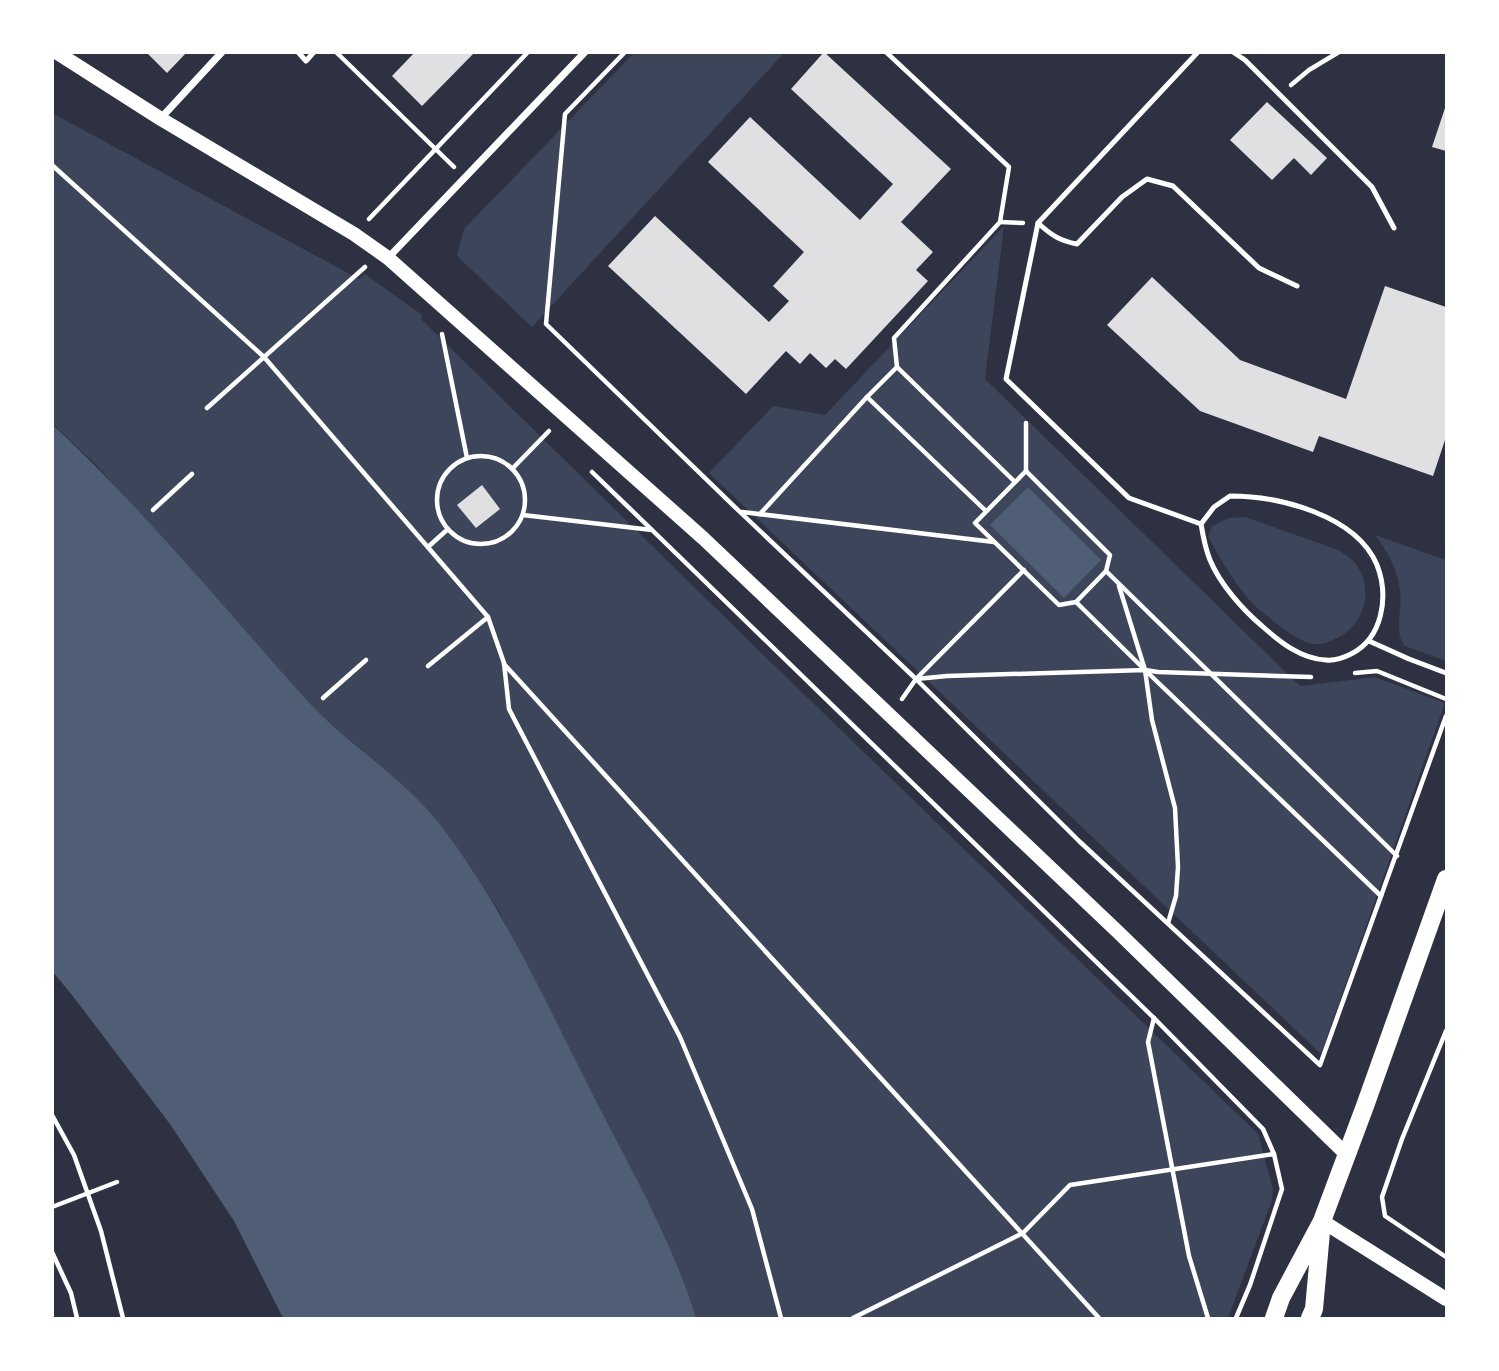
<svg xmlns="http://www.w3.org/2000/svg" width="1499" height="1371" viewBox="0 0 1499 1371" font-family="Manrope,sans-serif">
  <style>
    .green { fill: #3c4559 }
    .water { fill: #4f5d75 }
    .building { fill: #e0e0e3 }
    .lines { fill: none; stroke-linecap: round; stroke-linejoin: round }
    .path { stroke: #fff; stroke-width: 4.5 }
    .service { stroke: #fff; stroke-width: 5 }
    .minor { stroke: #fff; stroke-width: 7 }
    .secondary { stroke: #fff; stroke-width: 14 }
    .primary { stroke: #fff; stroke-width: 18 }
  </style>
  <rect width="100%" height="100%" fill="#2d3142"/>
  <g class="green">
    <path d="M 634,53 L 784,53 L 532,327 L 457,256 L 464,229 Z"/>
    <path d="M 52,113 L 359,279 L 365,274 L 421,314 L 422,320 L 745,637 L 1258,1134 L 1273,1189 L 1272,1200 L 1228,1318 L 696,1318 L 658,1226 L 641,1189 L 500,913 L 468,863 L 436,820 L 402,785 L 312,707 L 96,465 L 53,424 Z"/>
    <path d="M 1004,226 L 985,379 L 1300,686 L 1375,677 L 1445,703 L 1321,1054 L 709,473 L 773,406 L 825,415 Z"/>
    <path d="M 1245,517 L 1338,550 C 1346,555 1353,559 1358,567 C 1374,592 1363,628 1335,639 C 1327,643 1318,646 1309,643 C 1298,640 1286,631 1277,624 C 1270,618 1263,613 1256,607 C 1236,587 1221,560 1208,536 L 1212,526 L 1229,518 Z"/>
    <path d="M 1375,535 L 1446,560 L 1446,661 L 1405,646 C 1393,631 1403,609 1400,591 C 1398,570 1387,551 1375,535 Z"/>
  </g>
  <g class="water">
    <path d="M 52,424 C 142,508 221,604 303,696 C 344,742 399,774 438,822 C 501,902 542,995 588,1085 C 625,1159 672,1239 696,1318 L 283,1318 L 234,1221 L 170,1124 L 72,995 L 53,972 Z"/>
    <path d="M 1028,487 L 1101,560 L 1064,598 L 990,525 Z"/>
  </g>
  <g class="building">
    <path d="M 146,52 L 187,52 L 167,73 Z"/>
    <path d="M 415,52 L 475,52 L 422,106 L 392,76 Z"/>
    <path d="M 824,52 L 951,169 L 901,222 L 933,252 L 916,270 L 928,281 L 846,369 L 835,359 L 826,368 L 810,353 L 800,364 L 786,351 L 746,394 L 608,266 L 655,216 L 769,322 L 789,301 L 773,286 L 804,252 L 708,162 L 750,117 L 860,220 L 893,184 L 791,89 Z"/>
    <path d="M 1267,102 L 1327,158 L 1311,175 L 1294,158 L 1272,180 L 1230,140 Z"/>
    <path d="M 1446,105 L 1446,151 L 1432,147 Z"/>
    <path d="M 1152,277 L 1240,360 L 1346,399 L 1385,286 L 1446,307 L 1446,437 L 1433,476 L 1319,436 L 1313,452 L 1200,411 L 1107,325 Z"/>
    <path d="M 482,485 L 500,509 L 476,528 L 457,505 Z"/>
  </g>
  <g class="lines">
    <g class="path">
      <path d="M 336,52 L 454,167"/>
      <path d="M 625,52 L 565,114 L 546,324 L 740,512 L 916,679 L 1079,841 L 1320,1065 L 1446,716"/>
      <path d="M 886,52 L 1009,167 L 1000,222 L 894,338 L 897,367 L 1015,482"/>
      <path d="M 1291,85 L 1309,70 L 1339,52"/>
      <path d="M 52,165 L 264,357 L 488,617 L 504,663 L 509,709 L 680,1037 L 752,1209 L 781,1318"/>
      <path d="M 369,219 L 528,52"/>
      <path d="M 1000,222 L 1023,223"/>
      <path d="M 442,334 L 467,458"/>
      <path d="M 867,397 L 986,511"/>
      <path d="M 207,408 L 365,267"/>
      <path d="M 1026,423 L 1026,471"/>
      <circle cx="481" cy="500" r="44"/>
      <path d="M 512,469 L 549,431"/>
      <path d="M 1026,471 L 1110,555 L 1106,571 L 1076,602 L 1059,605 L 975,523 Z"/>
      <path d="M 592,472 L 651,529"/>
      <path d="M 153,510 L 192,474"/>
      <path d="M 742,512 L 994,542"/>
      <path d="M 760,514 L 867,397 L 897,367"/>
      <path d="M 523,515 L 652,530 L 1154,1018 L 1263,1129 L 1274,1154 L 1282,1189 L 1250,1285 L 1236,1318"/>
      <path d="M 428,547 L 448,529"/>
      <path d="M 1106,571 L 1397,856"/>
      <path d="M 1119,586 L 1145,670 L 1152,720 L 1175,808 L 1178,867 L 1176,896 L 1168,923"/>
      <path d="M 1076,602 L 1145,670 L 1381,896"/>
      <path d="M 504,664 L 1099,1318"/>
      <path d="M 428,666 L 488,617"/>
      <path d="M 1355,673 L 1377,671 L 1446,699"/>
      <path d="M 916,679 L 947,676 L 1145,670 L 1158,672 L 1311,677"/>
      <path d="M 323,698 L 366,660"/>
      <path d="M 902,699 L 916,679 L 1024,570"/>
      <path d="M 1154,1018 L 1148,1042 L 1189,1256 L 1208,1318"/>
      <path d="M 1446,1031 L 1402,1139 L 1382,1197 L 1385,1216 L 1446,1257"/>
      <path d="M 52,1115 L 74,1155 L 101,1231 L 123,1318"/>
      <path d="M 52,1207 L 117,1182"/>
      <path d="M 52,1252 L 71,1293 L 77,1318"/>
      <path d="M 853,1318 L 1023,1233 L 1070,1185 L 1274,1154"/>
    </g>
    <g class="service">
      <path d="M 298,52 L 306,61 L 314,52"/>
      <path d="M 1198,52 L 1038,223 L 1006,379 L 1129,498 L 1201,524"/>
      <path d="M 1233,52 L 1245,60 L 1372,187 L 1394,228"/>
      <path d="M 1038,223 C 1051,235 1060,241 1077,244 L 1122,197 L 1147,179 L 1173,186 L 1259,268 L 1297,286"/>
      <path d="M 1230,496 C 1279,496 1356,515 1377,565 C 1389,596 1383,638 1351,654 C 1343,658 1335,661 1326,660 C 1301,659 1280,642 1262,626 C 1242,609 1220,584 1210,560 C 1205,548 1203,536 1201,524 L 1214,507 Z"/>
      <path d="M 1369,641 L 1409,659 L 1446,673"/>
    </g>
    <g class="minor">
      <path d="M 161,118 L 222,52"/>
      <path d="M 388,258 L 585,52"/>
    </g>
    <g class="secondary">
      <path d="M 56,52 L 161,119 L 354,234 L 388,258 L 703,538 L 1118,932 L 1346,1154"/>
      <path d="M 1322,1221 L 1446,1299"/>
    </g>
    <g class="primary">
      <path d="M 1274,1318 L 1281,1298 L 1322,1221 L 1365,1106 L 1446,879"/>
      <path d="M 1310,1318 L 1314,1309 L 1321,1232"/>
    </g>
  </g>
  <rect width="1499" height="1371" fill="none" stroke="#ffffff" stroke-width="108"/>
</svg>
